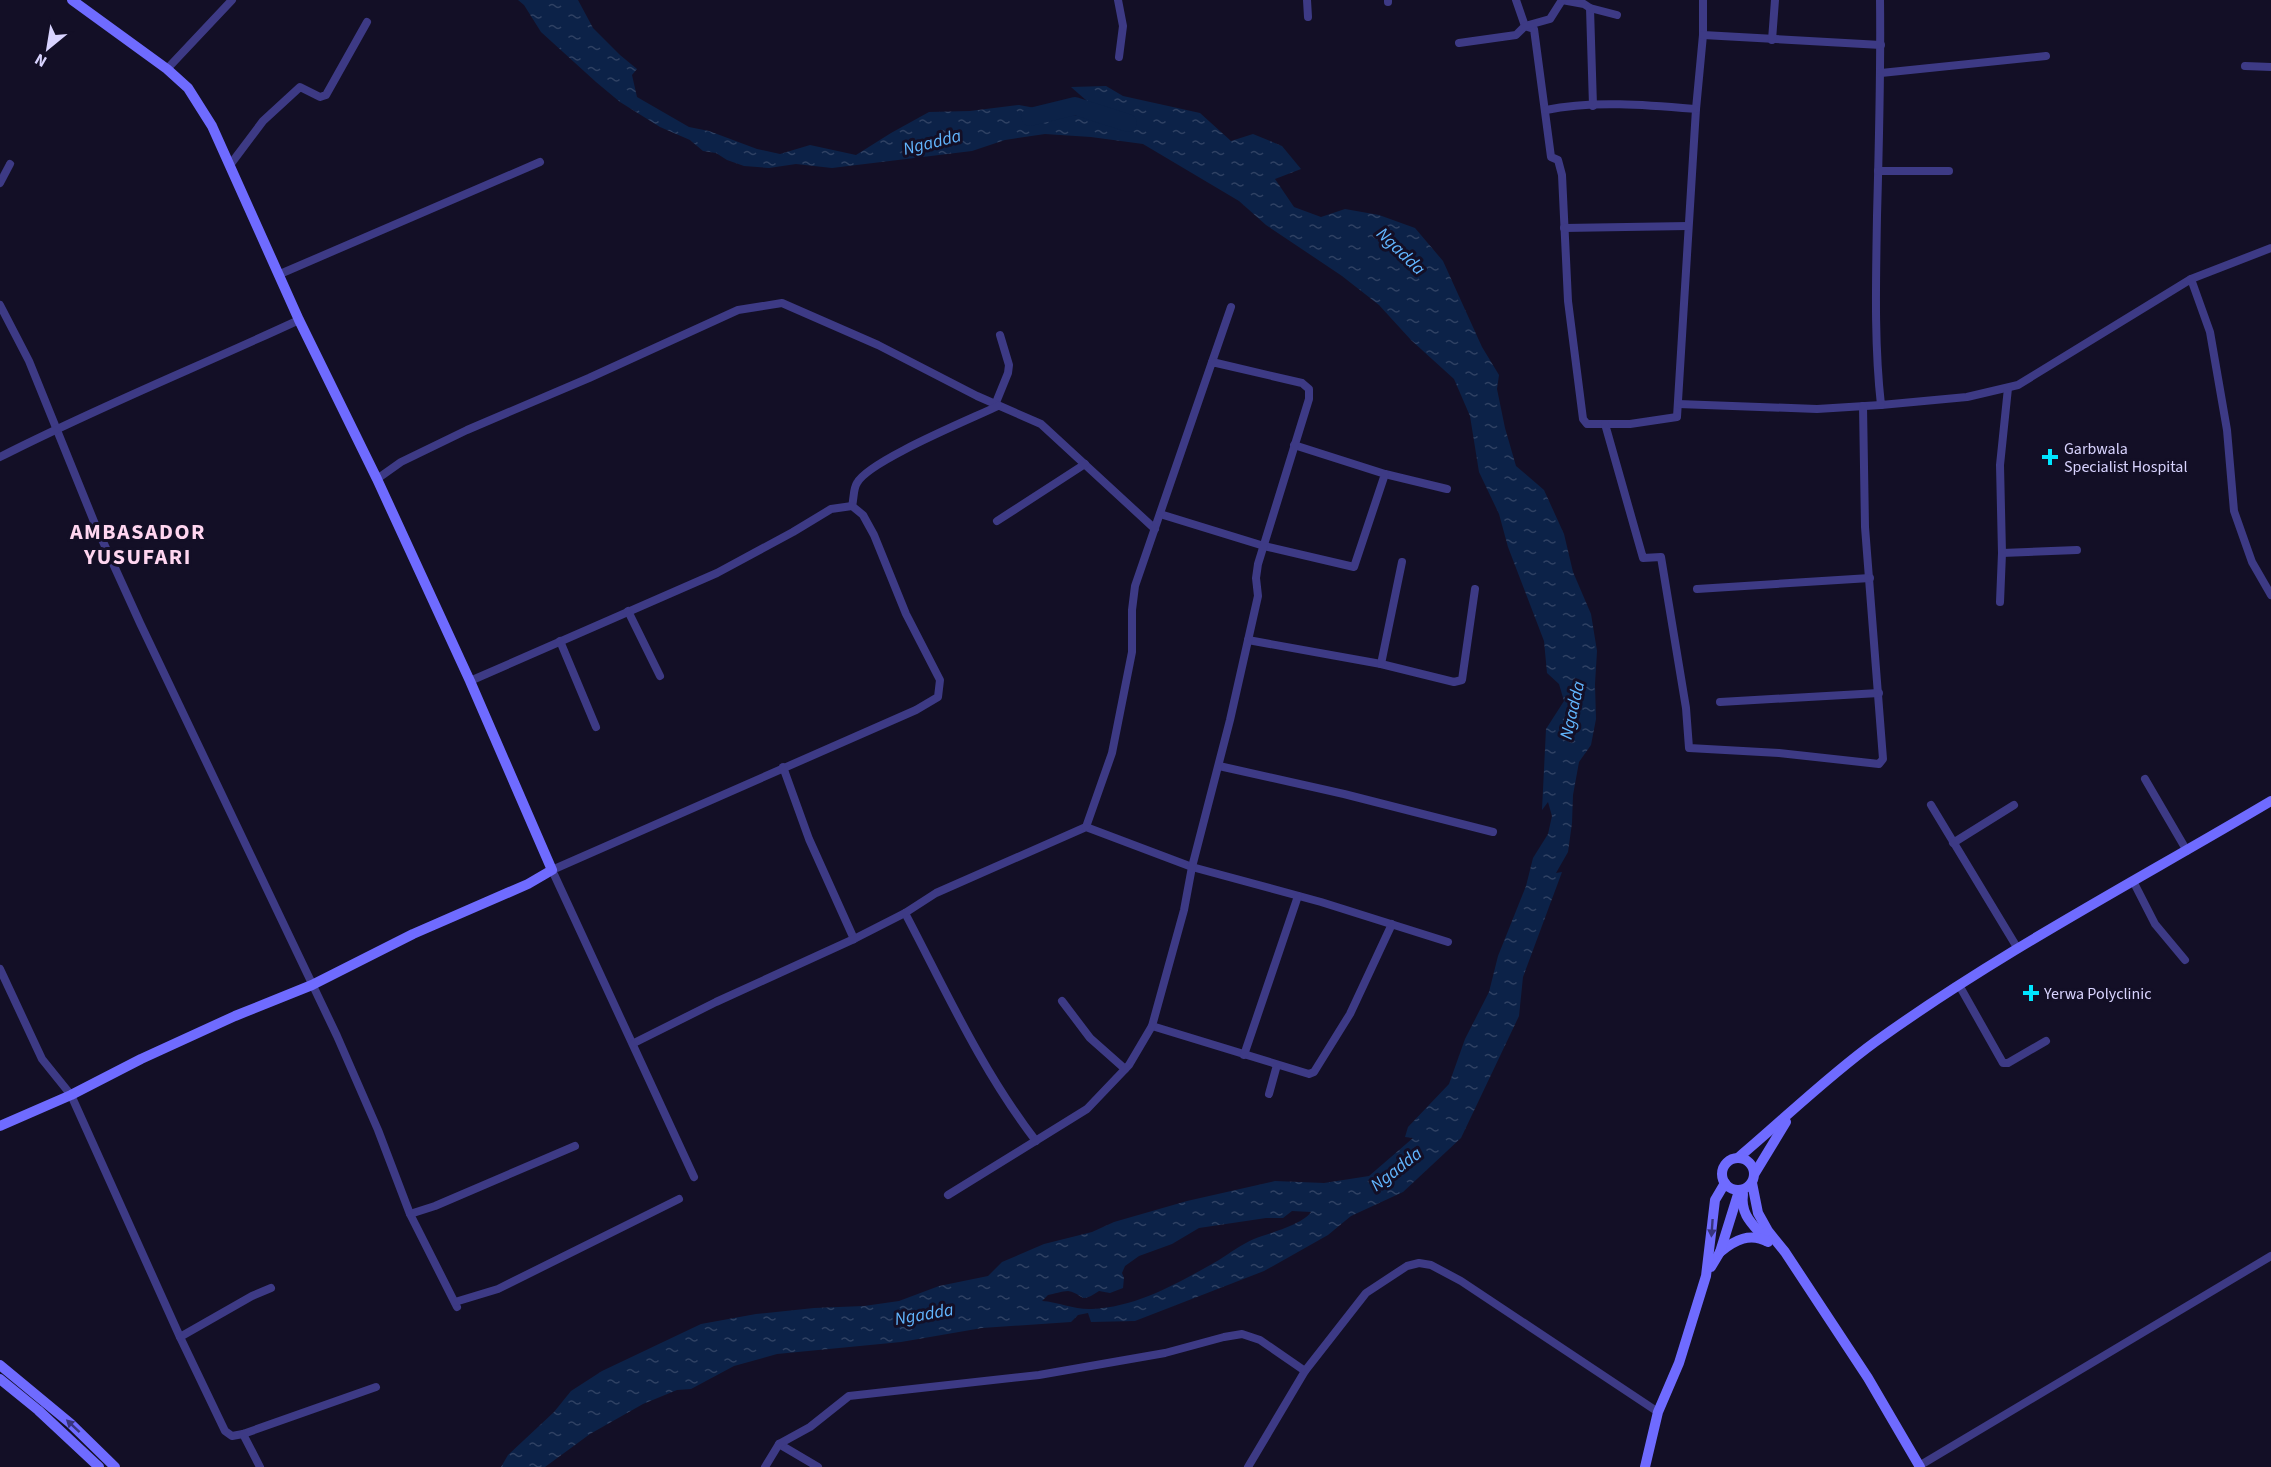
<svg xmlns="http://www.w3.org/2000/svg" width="2271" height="1467" viewBox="0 0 2271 1467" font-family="'Source Sans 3',sans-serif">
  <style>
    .water { fill: url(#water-ripples); fill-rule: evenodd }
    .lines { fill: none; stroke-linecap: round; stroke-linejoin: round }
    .river { stroke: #0c2248; stroke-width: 18 }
    .street { stroke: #3d3a85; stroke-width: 8 }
    .secondary { stroke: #6f6bff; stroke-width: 10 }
    .oneway { fill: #38347d }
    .poi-dot { fill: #00e5ff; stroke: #130f26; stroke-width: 2 }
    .labels { text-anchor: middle; stroke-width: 6; stroke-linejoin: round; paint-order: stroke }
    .poi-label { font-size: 16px; fill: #d9d4ff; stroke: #130f26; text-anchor: start }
    .water-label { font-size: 18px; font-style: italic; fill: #62b6ff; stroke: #130f26 }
    .district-label { font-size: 22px; font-weight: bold; letter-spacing: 1.5px; fill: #ffd6f0; stroke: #130f26 }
  </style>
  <defs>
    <pattern id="water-ripples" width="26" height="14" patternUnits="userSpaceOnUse" patternTransform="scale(1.5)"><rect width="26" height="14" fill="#0c2248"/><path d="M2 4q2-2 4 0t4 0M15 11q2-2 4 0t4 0" fill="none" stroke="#2f4163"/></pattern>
  </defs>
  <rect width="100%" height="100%" fill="#130f26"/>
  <path class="water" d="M 518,0 L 578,0 L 593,28 L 620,55 L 637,69 L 632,75 L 637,97 L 689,127 L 709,131 L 757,149 L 780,154 L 810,145 L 856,155 L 891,133 L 929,112 L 970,111 L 1019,105 L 1111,122 L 1071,87 L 1106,86 L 1123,96 L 1200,113 L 1231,141 L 1253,134 L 1282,146 L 1301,169 L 1275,179 L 1294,207 L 1321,217 L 1345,209 L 1379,215 L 1415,228 L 1443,261 L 1482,347 L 1499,375 L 1497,389 L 1505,428 L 1516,466 L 1544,490 L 1564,534 L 1573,572 L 1591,614 L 1597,651 L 1595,684 L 1596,719 L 1591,745 L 1579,762 L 1573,795 L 1572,823 L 1568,852 L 1556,873 L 1562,872 L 1523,977 L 1519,1016 L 1461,1138 L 1403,1192 L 1351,1216 L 1328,1235 L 1264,1271 L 1135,1321 L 1091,1322 L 1088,1313 L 1078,1315 L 1071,1322 L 982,1328 L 901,1342 L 777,1354 L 734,1366 L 691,1389 L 677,1390 L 643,1404 L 590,1434 L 545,1467 L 501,1467 L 508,1455 L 554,1412 L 571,1391 L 602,1371 L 701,1324 L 756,1314 L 814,1308 L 864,1306 L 899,1301 L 939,1286 L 988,1276 L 1002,1262 L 1044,1244 L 1092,1232 L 1114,1222 L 1187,1201 L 1275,1181 L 1324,1183 L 1369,1176 L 1413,1138 L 1405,1137 L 1408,1127 L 1449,1084 L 1465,1039 L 1489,992 L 1498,956 L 1526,886 L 1533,858 L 1548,834 L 1552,816 L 1548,802 L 1542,810 L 1546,729 L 1564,701 L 1559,684 L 1547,673 L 1544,641 L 1508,547 L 1499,514 L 1479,472 L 1470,416 L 1454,379 L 1411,340 L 1379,305 L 1342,276 L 1266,225 L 1239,201 L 1143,144 L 1091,137 L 1045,134 L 1005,140 L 972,151 L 832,168 L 796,164 L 769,168 L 744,166 L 727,160 L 716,153 L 703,151 L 690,140 L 660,127 L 620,102 L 596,82 L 541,32 L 524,5 ZM 1292,1211 L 1311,1212 C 1302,1225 1269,1233 1254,1239 C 1242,1244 1230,1253 1219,1260 C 1180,1282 1138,1307 1092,1309 C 1075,1310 1059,1302 1042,1301 L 1048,1295 C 1054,1294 1062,1291 1068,1291 C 1085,1294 1078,1305 1099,1291 L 1110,1293 L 1123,1288 L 1124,1278 L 1122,1273 L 1125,1266 L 1139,1256 L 1172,1244 L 1199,1228 L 1266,1218 L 1283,1218 Z"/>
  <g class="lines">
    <path class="river" d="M 1030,117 L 1075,106 L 1128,123"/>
    <g class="street">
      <path d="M 1118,0 L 1123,26 L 1119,57"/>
      <path d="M 1307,0 L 1308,17"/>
      <path d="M 1516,0 L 1525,26 L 1534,29 L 1551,157 L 1558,160 L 1562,175 L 1568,301 L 1583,419 L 1587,424 L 1630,424 L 1677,417 L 1696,109 L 1703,35 L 1703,0"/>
      <path d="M 1562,0 L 1584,4 L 1590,8 L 1593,106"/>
      <path d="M 1880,0 C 1881,72 1879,144 1877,216 C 1876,279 1874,343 1881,405 L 1967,397 L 2018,385 L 2191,279 L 2271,248"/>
      <path d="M 1388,2 L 1388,0"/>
      <path d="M 1590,8 L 1617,15"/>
      <path d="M 1703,35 L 1881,45"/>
      <path d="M 1772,40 L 1775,0"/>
      <path d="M 1459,43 L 1516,35 L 1525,26 L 1550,19 L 1562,0"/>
      <path d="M 2245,66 L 2271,67"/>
      <path d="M 167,69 L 232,0"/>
      <path d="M 1881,73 L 2046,56"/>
      <path d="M 1546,110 C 1592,100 1649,105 1696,109"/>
      <path d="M 230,165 L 263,121 L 300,87 L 320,97 L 326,95 L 367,22"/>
      <path d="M 1878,171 L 1949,171"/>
      <path d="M 0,183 L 10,164"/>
      <path d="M 1564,228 L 1688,226"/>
      <path d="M 280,274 L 540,162"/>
      <path d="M 2191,279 L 2210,332 L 2227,430 L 2234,511 L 2252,562 L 2271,595"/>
      <path d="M 0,305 L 29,361 L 95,524 L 140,623 L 337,1036 L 378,1130 L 410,1214 L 457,1307"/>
      <path d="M 1212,362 L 1231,307"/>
      <path d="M 1678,404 L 1817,409 L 1881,405"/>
      <path d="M 995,405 L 1008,373 L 1009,365 L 1000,335"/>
      <path d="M 1605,424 L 1643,558 L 1661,557 L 1686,708 L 1689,748 L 1779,753 L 1879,764 L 1883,759 L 1865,527 L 1863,406"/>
      <path d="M 0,457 C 98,407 200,366 299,320"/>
      <path d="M 1385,474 L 1447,489"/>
      <path d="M 377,479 L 401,462 L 467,430 L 589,378 L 738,310 L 782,303 L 878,345 L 977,396 L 1041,424 L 1155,529"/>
      <path d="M 852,506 C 854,499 853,489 857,483 C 868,461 971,419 998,406"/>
      <path d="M 1160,514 L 1264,546 L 1354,567 L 1385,474 L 1294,445"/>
      <path d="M 997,521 L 1085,464"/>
      <path d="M 2002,553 L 2077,550"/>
      <path d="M 1697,589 L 1870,578"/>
      <path d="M 2000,602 L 2002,553 L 2000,465 L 2008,388"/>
      <path d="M 628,611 L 660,676"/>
      <path d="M 1248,640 L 1381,664 L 1454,682 L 1462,680 L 1475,589"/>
      <path d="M 560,641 L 596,727"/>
      <path d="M 1381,664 L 1402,562"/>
      <path d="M 470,681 L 717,573 L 793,532 L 831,509 L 852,506 L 863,515 L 874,535 L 906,614 L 940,680 L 938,697 L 916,710 L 552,870 L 694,1177"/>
      <path d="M 1720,702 L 1879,693"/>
      <path d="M 1219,766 L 1344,794 L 1493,832"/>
      <path d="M 783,767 L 809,839 L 854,939"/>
      <path d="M 2145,779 L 2187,851"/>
      <path d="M 1931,805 L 2018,949"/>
      <path d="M 1953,843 L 2014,805"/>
      <path d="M 2133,881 L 2155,924 L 2185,960"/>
      <path d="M 905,913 C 946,991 982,1071 1036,1141"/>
      <path d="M 0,969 L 42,1059 L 71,1095 L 180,1337 L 225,1431 L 232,1436 L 243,1434 L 376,1387"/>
      <path d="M 1959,985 L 2003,1063 L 2008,1063 L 2046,1041"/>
      <path d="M 1062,1001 L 1090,1038 L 1125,1069"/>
      <path d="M 1152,1026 L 1309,1074 L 1314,1072 L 1350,1014 L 1392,924"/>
      <path d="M 634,1043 L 716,1002 L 854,939 L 905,913 L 936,893 L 1086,827 L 1192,867 L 1321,902 L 1448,942"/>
      <path d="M 1244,1055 L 1298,896"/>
      <path d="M 1269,1094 L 1277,1065"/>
      <path d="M 948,1195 L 1087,1109 L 1129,1065 L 1152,1026 L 1184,910 L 1192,867 L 1230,720 L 1258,596 L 1256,578 L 1258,564 L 1309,399 L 1309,389 L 1302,383 L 1212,362 L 1135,586 L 1132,610 L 1132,652 L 1112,753 L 1086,827"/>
      <path d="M 410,1214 L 435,1206 L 575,1146"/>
      <path d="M 455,1302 L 498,1289 L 679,1199"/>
      <path d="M 180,1337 L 252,1296 L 271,1288"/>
      <path d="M 243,1434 L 260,1467"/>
      <path d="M 779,1444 L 818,1467"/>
      <path d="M 1919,1466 L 2271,1256"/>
      <path d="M 765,1467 L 779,1444 L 810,1427 L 849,1396 L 1039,1375 L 1165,1353 L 1224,1337 L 1242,1334 L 1260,1340 L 1305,1371"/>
      <path d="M 1248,1467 L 1305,1371 L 1366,1293 L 1407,1266 L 1419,1263 L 1431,1265 L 1461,1281 L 1658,1412"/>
    </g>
    <g class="secondary">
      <path d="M 0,1126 L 71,1095 L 141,1059 L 235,1016 L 312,985 L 413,934 L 528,884 L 552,870 L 470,681 L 377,479 L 299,320 L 212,126 L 188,88 L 167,69 L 72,0"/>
      <path d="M 1739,1157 C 1784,1119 1827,1077 1875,1042 C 2000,952 2138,880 2271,801"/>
      <circle cx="1738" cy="1174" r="16"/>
      <path d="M 1755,1173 L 1786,1122"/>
      <path d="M 1752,1183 L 1758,1213 L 1768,1231 L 1785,1252 L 1868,1378 L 1920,1467"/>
      <path d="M 1743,1194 C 1740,1216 1754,1225 1767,1241"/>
      <path d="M 1720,1252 C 1735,1240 1750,1232 1768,1242"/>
      <path d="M 1711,1267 L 1720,1252 L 1739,1191"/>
      <path d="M 0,1365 L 70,1423 L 115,1467"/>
      <path d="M 0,1379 L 38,1410 L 99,1467"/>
      <path d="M 1645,1467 L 1658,1412 L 1679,1363 L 1706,1276 L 1715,1200 L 1725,1183"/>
    </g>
  </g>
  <defs><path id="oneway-solid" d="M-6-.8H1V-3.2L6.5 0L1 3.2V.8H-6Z" transform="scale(1.5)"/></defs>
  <g class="oneway">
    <use href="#oneway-solid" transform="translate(1712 1228) rotate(94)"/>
    <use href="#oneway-solid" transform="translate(73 1426) rotate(-137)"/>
  </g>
  <g class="poi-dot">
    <path d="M2047 448h6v6h6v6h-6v6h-6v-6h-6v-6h6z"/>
    <path d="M2028 984h6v6h6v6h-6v6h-6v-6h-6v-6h6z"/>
  </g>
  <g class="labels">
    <g class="poi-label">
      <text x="2064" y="454">Garbwala<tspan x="2064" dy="18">Specialist Hospital</tspan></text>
      <text x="2044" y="999">Yerwa Polyclinic</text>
    </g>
    <g class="water-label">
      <text transform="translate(932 142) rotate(-14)" y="6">Ngadda</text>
      <text transform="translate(1401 251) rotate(44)" y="6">Ngadda</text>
      <text transform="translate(1572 710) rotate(-77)" y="6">Ngadda</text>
      <text transform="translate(1396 1169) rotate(-38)" y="6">Ngadda</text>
      <text transform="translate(924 1314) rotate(-10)" y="6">Ngadda</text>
    </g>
    <g class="district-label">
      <text x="138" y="539">AMBASADOR<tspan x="138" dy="25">YUSUFARI</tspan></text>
    </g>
  </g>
  <g transform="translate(48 48) rotate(210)" stroke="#130f26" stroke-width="4.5" paint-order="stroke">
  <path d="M0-4.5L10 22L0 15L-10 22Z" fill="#d9d4ff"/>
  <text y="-9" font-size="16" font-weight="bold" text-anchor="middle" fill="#d9d4ff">N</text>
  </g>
</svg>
